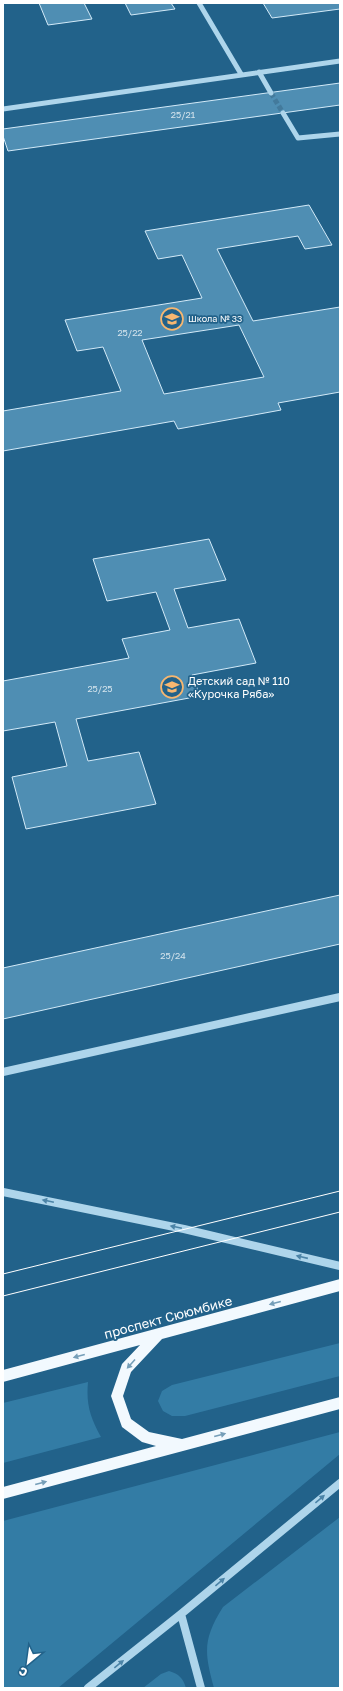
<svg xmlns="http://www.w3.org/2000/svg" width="343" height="1691" font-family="'Golos Text',sans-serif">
	<rect width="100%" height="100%" fill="#22628a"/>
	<path fill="#337ca5" d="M340,1343V1376L185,1416H172L163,1411L158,1401L162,1391L172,1385Z
		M88,1382C86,1404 90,1417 101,1437L3,1463V1403Z
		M340,1432V1454L58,1688H3V1521Z
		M340,1517V1688H214C204,1652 203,1639 223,1607Z
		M169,1671C179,1674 183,1678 186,1688H143L161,1674Z"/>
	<path fill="#4f8eb3" stroke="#d3eaf8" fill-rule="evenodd" d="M39,3H84L92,19L48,25Z
		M125,3H171L175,9L131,15Z
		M263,3H340V9L272,18Z
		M340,83V105L8,151L3,136V129Z
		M309,205L332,245L305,249L298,236L217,249L253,321L340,307V392L278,403L281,410L178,429L174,421L3,451V411L121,391L103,347L77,351L65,320L202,298L182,255L158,259L145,231ZM239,325L264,377L164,394L142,340Z
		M209,539L226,580L174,589L188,628L239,619L256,663L192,675L200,696L76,719L88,761L139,752L156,804L26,829L12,777L67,766L55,722L3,731V681L129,658L122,639L170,630L156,592L107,601L93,559Z
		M340,895V944L3,1019V968Z"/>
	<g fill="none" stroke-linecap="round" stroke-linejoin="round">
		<path stroke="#437a9c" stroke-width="5" stroke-dasharray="5 2.5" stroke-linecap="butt" d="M271,93L283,113"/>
		<path stroke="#aed5eb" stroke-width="5" d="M199,3L241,74
			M259,72L271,93
			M3,109L340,61
			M283,113L298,138L340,134"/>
		<path stroke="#aed5eb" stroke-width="8" d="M3,1072L340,997
			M3,1192L184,1229L340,1266
			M181,1614L201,1688
			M88,1688L181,1614L340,1483"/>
		<path fill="#f2f9fe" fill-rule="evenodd" d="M340,1279V1291L162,1339L131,1372L123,1396L131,1419L149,1432L182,1439L340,1397V1409L3,1499V1487L156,1446L142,1442L122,1427L111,1396L122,1364L140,1345L3,1382V1370Z"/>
		<path stroke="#fff" stroke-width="1" d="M3,1274L340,1191
			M3,1296L340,1212"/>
	</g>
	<defs><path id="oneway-solid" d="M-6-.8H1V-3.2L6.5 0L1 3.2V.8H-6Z"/></defs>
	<g fill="#4c84a7">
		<use href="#oneway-solid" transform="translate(48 1201) rotate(-168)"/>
		<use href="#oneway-solid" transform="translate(176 1227) rotate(-168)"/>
		<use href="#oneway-solid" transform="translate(302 1257) rotate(-167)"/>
		<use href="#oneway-solid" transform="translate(320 1499) rotate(-40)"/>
		<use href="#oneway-solid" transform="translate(220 1582) rotate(-40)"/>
		<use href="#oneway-solid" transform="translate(119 1664) rotate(-39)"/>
	</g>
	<g fill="#759eb8">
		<use href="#oneway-solid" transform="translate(275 1303) rotate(165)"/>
		<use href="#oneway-solid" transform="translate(79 1356) rotate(165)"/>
		<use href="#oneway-solid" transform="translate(131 1364) rotate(132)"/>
		<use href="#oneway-solid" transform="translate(220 1435) rotate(-15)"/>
		<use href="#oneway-solid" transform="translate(41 1483) rotate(-15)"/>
	</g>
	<defs>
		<g id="school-ring" transform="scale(1.15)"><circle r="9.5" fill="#22628a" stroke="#f7b770" stroke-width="1.5"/><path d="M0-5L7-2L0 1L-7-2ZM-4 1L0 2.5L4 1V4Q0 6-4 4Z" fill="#f7b770"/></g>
	</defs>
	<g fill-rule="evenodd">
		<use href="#school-ring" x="172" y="319"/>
		<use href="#school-ring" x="172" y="687"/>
	</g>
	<g text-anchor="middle" stroke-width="3.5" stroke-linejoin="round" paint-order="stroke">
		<g font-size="9" fill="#d3e3ec">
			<text x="183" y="118">25/21</text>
			<text x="130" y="336">25/22</text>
			<text x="100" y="692">25/25</text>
			<text x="173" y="959">25/24</text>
		</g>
		<g font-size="9" fill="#fff" stroke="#22628a" text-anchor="start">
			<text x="188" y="322">Школа № 33</text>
		</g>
		<g font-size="11" fill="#fff" stroke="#22628a" text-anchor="start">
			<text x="188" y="685">Детский сад № 110<tspan x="188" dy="13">«Курочка Ряба»</tspan></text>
		</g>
		<g font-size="13" fill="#fff" stroke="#22628a">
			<text transform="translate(168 1317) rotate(-15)" y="5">проспект Сююмбике</text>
		</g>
	</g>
	<rect width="343" height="1691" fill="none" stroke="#ffffff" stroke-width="8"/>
	<g transform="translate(28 1663) rotate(209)" stroke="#22628a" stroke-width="3" paint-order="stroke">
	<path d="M0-3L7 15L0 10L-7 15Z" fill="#ffffff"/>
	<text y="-6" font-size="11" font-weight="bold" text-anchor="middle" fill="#ffffff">С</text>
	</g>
</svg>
